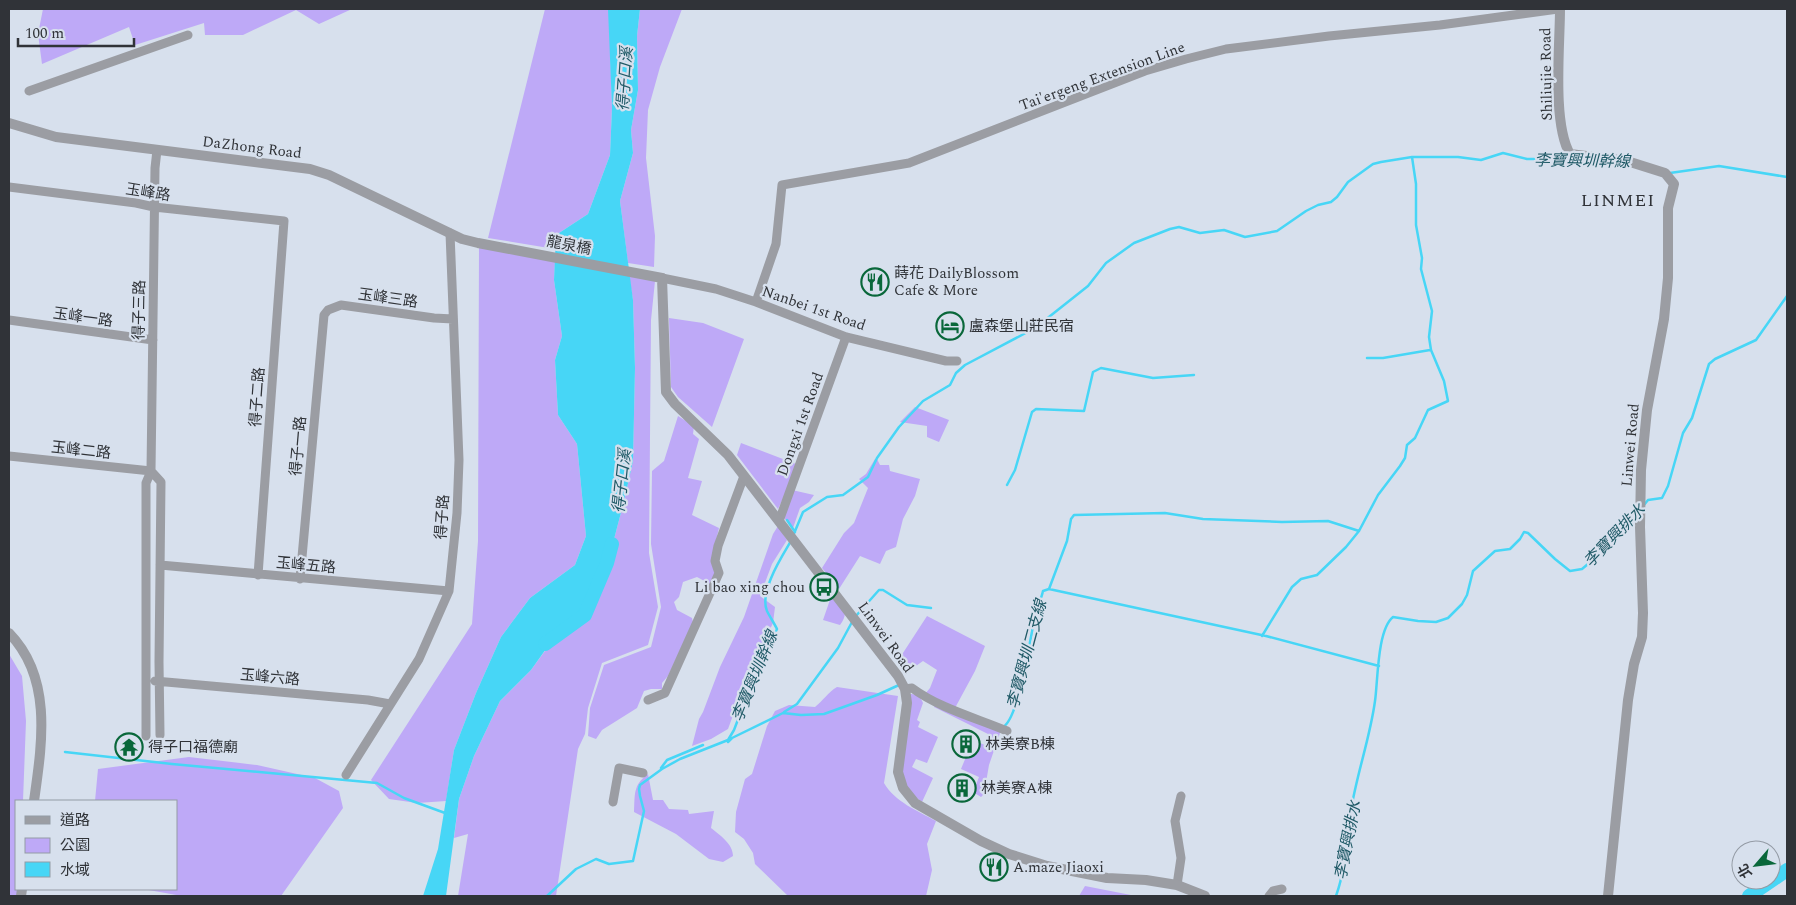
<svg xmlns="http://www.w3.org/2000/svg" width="1796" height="905" font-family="Spectral,'Noto Sans TC',serif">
	<rect width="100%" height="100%" fill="#d7e0ed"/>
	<path fill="#bea9f7" d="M43,9H352L319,24L296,10L243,35H205L204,23L135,45L129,27L42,64L38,34Z
		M545,9H609L612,108L610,155L588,214L556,235L555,249L488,238Z
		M640,9H682L660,67L648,110L646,158L655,236L654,267L628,263L620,201L633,153L631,130L638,90L637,36Z
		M479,246L555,262L554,280L562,336L555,360L558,415L577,444L586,536L575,565L530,598L501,637L476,693L454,750L446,801L417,803L389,799L371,780L472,624L478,541Z
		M629,276L655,281L651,320L649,553L658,607L648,645L602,663L588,708L585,734L578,749L556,896H458L468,834L454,838L459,799L474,756L500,701L531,670L607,566L624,501L633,461L635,368L633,300Z
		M669,318L703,323L744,339L712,427L678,397L671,387Z
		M915,407L949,420L939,442L927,437V426L900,422Z
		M678,416L694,426L693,434L699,439L688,478L702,481L692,515L719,528L713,553L716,573L710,584L697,577L683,582L679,597L674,602L677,610L692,618L693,622L668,676L662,683V689H651L644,691L637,708L602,730L596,739L588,736L590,708L604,665L651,647L661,607L651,544L652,471L664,461Z
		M741,443L796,464L788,488L778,509L737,455Z
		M875,459H877L880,465H889L890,471L920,479L915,496L903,519L896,547L886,551L880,564L860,556L839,589L822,568L844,533L854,523L868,488L859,479L866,474Z
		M792,490L814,495L809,502L800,508L793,528L782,516Z
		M778,526L787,540L772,564L760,596L775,607L773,623L746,680L728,729L711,739L692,746L699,719L703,712L720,667L744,617L773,534Z
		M832,594C841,607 851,610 840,625L823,620Z
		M927,616L985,646L975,671L955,708L925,694L930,688L937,670L923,661L913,668L901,656Z
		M9,654L22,676L26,721L23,801H16V889H21V896H9Z
		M837,687L898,696L884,783C895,802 918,811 936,821L927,844L932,870L926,896H788L755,864L753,853L744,839L735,832L736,812L745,779L752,774L767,726L775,711L789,705L815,707C823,701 828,692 837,687Z
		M909,694C917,694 920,696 923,703L917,720L920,722L918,727L938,737L927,763L916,759L912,767L933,778L922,802L914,796L905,786L900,772Z
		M935,704L1001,730L989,765L984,794L981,797L973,792L979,777L961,769L973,740L987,746L992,736L934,707Z
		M189,757L257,765L315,778L339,791L343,808L281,896H182L143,889H176V801H95L98,769Z
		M648,774L653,800H663L669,809L688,810L689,814L714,811L711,828C720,835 733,844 733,856L723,862L709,859L676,834L634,812C635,794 633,785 648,774Z
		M1085,886L1136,896H1079Z"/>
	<path fill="#47d6f6" d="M608,9H640L637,36L638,90L631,130L633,153L620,201L633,300L635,368L633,461L624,501L607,566L587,606L551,642L531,670L500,701L474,756L459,799L446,896H423L438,849L454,750L476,693L501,637L530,598L575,565L586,536L577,444L558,415L555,360L562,336L554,280L556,235L588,214L610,155L612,108Z"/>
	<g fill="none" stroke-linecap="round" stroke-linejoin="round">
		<path stroke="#47d6f6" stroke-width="2.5" d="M1670,173L1719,166L1787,177
			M1367,358H1383L1430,350
			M1007,485L1015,470L1032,412L1036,409L1084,411L1093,372L1101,368L1153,378L1194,375
			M1644,505L1648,500L1662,498L1668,486L1683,433L1692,418L1709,364L1715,359L1756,340L1787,296
			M787,520L795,532
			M793,536L803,512L827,497L843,495L868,477L877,458L899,427L923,401L950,385L956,373L965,365L1035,328L1088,286L1106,263L1134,243L1170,229L1179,227L1200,233L1224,230L1245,237L1277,231L1306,211L1318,205L1331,202L1337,197L1348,182L1373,164L1381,162L1412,157H1458L1481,160L1503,153L1527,159H1573
			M1049,589L1067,541L1071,519L1074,515L1165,513L1203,519L1282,522L1328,521L1359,531L1378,495L1400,466L1405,458L1407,445L1415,438L1428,410L1448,401L1444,381L1431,350L1429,337L1432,311L1421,269L1422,258L1416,225V184L1412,157
			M855,617L879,590H883L907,605L931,608
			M1262,636L1292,587L1301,579L1317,575L1346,547L1359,531
			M784,712L797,704L838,648L852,622
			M1003,727C1019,719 1030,637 1035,617C1037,608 1041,600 1043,591L1049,589L1266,636L1379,666
			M728,742L732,738L783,713L801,715L824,714L877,695L899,685
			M65,752L172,764L377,783L404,798L445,813
			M661,768L667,760L703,745
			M547,896L576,869L596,859L609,864L633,861L644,811L640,796L639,789L640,785L662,769L680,759L728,740L734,730L750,688L777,629C774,623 770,617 767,611C759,592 781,558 791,541
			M1336,896C1346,868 1347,839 1351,810C1357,773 1370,738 1375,701C1378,681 1377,630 1393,617L1418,621L1436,622L1448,618L1462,604L1467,595L1473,571L1495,551L1510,549L1520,539L1524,532L1528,533L1555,559L1570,571L1582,569L1588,564L1631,522L1637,514"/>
		<path stroke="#47d6f6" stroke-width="14" d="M545,644L585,615L607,563L612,544
			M1749,896L1787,870"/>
		<path stroke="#9b9da3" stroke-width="9" d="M29,91L188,35
			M9,187L136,203L154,207L284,221L258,575
			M662,278L716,289L756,302L846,337L946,361H957
			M756,302L776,244L782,185L909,163L1145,71L1186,59L1226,49L1329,36L1440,25L1558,9
			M9,320L153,340
			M9,456L151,471
			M151,471L161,482L159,662L160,735
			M779,521L846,337
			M160,565L449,591
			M300,579L324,315L328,310L341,305L434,318L453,319
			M155,681L368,700L390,704
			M905,689L912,688C939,708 976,718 1007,731
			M648,700L665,693L719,573L715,561L718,546L744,476
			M146,736V483L151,471L155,168L157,150
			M346,775L419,659L449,591L457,513L459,460L450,233
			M613,802L619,768L643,773
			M1177,885L1181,858L1175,821L1181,796
			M1269,896L1273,891L1282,889"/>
		<path stroke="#9b9da3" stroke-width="10" d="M1560,9C1560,46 1552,123 1570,154L1627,161L1665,173L1674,184L1668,208V278L1664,319L1647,410L1641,470L1640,527L1643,613L1642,637L1634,664L1628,700L1608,896
			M9,123L56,137L310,169L329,175L462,239L478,243L662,278L666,392L675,404L728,455L898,676L905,689L907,703L898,772L903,788L915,803L981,841L1009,854L1047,866L1107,878L1146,880L1177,885L1205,896
			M9,633C53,678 42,744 34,801
			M21,896L22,889"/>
	</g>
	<defs>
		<g id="restaurant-ring" transform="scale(1.4375)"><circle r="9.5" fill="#d7e0ed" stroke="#09673a" stroke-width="1.5"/><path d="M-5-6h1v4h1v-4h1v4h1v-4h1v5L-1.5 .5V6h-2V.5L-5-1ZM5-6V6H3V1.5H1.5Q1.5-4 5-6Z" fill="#09673a"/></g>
		<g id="hotel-ring" transform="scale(1.4375)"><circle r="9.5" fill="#d7e0ed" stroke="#09673a" stroke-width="1.5"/><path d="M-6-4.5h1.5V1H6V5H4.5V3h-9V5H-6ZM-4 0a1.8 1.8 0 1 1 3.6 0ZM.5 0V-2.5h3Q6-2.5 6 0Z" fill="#09673a"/></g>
		<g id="bus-ring" transform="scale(1.4375)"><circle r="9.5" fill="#d7e0ed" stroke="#09673a" stroke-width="1.5"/><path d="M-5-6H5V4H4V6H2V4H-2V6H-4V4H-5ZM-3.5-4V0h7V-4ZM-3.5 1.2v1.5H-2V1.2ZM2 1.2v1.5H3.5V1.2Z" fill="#09673a"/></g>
		<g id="building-ring" transform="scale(1.4375)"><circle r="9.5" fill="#d7e0ed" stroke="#09673a" stroke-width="1.5"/><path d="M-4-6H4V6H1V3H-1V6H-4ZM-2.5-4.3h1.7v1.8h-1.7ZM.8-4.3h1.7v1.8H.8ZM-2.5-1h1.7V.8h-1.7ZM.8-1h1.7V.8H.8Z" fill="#09673a"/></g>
		<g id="temple-ring" transform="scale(1.4375)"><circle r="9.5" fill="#d7e0ed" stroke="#09673a" stroke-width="1.5"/><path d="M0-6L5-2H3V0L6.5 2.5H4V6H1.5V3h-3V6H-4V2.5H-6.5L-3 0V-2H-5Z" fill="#09673a"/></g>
	</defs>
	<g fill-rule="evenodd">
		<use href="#restaurant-ring" x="875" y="282"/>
		<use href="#hotel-ring" x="950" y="326"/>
		<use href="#bus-ring" x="824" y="587"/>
		<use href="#building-ring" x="966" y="744"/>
		<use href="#temple-ring" x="129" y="747"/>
		<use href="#building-ring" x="962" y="788"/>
		<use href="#restaurant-ring" x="994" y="867"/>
	</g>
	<g text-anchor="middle" stroke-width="4.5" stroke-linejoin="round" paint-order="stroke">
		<g font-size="15" fill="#303338" stroke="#d7e0ed">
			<text transform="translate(1546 74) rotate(-91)" y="5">Shiliujie Road</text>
			<text transform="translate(1102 76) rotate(-20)" y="5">Tai'ergeng Extension Line</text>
			<text transform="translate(252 147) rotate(7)" y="5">DaZhong Road</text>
			<text transform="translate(148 192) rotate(9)" y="5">玉峰路</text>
			<text transform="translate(569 245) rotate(11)" y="5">龍泉橋</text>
			<text transform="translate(388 298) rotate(8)" y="5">玉峰三路</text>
			<text transform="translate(814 308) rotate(19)" y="5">Nanbei 1st Road</text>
			<text transform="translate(139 310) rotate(-89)" y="5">得子三路</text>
			<text transform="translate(83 317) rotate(8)" y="5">玉峰一路</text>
			<text transform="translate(257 397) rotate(-86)" y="5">得子二路</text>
			<text transform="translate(800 424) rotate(-70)" y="5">Dongxi 1st Road</text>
			<text transform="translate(1630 445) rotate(-85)" y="5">Linwei Road</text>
			<text transform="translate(298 446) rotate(-85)" y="5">得子一路</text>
			<text transform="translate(81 450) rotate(6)" y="5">玉峰二路</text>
			<text transform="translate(442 517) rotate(-86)" y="5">得子路</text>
			<text transform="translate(306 565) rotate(5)" y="5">玉峰五路</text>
			<text transform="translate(886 637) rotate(54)" y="5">Linwei Road</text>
			<text transform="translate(270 677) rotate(5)" y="5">玉峰六路</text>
		</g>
		<g font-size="15" fill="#303338" stroke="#d7e0ed" text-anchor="start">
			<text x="894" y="278">蒔花 DailyBlossom<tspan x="894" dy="17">Cafe &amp; More</tspan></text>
			<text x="969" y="331">盧森堡山莊民宿</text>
			<text x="805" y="592" text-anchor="end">Li bao xing chou</text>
			<text x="985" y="749">林美寮B棟</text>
			<text x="148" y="752">得子口福德廟</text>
			<text x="981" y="793">林美寮A棟</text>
			<text x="1013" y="872">A.maze Jiaoxi</text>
		</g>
		<g font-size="16" font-style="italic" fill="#1f5966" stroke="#d7e0ed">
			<text transform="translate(624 79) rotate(-86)" y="6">得子口溪</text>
			<text transform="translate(1582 160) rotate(1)" y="6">李寶興圳幹線</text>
			<text transform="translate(621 481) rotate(-84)" y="6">得子口溪</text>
			<text transform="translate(1614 535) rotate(-46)" y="6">李寶興排水</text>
			<text transform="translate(1026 654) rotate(-75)" y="6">李寶興圳二支線</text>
			<text transform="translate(754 676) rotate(-68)" y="6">李寶興圳幹線</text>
			<text transform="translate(1347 840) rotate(-79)" y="6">李寶興排水</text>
		</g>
		<g font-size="18" letter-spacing="1" fill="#303338" stroke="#d7e0ed">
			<text x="1618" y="206">LINMEI</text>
		</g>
	</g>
	<rect width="1796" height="905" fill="none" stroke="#303338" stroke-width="20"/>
	<rect x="15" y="800" width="162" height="90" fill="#d7e0ed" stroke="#949ba5"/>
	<rect x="25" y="816" width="25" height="8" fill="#9b9da3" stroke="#949ba5"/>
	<text x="60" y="825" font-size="15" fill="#303338">道路</text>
	<rect x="25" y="838" width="25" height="15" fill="#bea9f7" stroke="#949ba5"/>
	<text x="60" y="850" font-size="15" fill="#303338">公園</text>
	<rect x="25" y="862" width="25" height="15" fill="#47d6f6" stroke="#949ba5"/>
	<text x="60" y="875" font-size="15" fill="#303338">水域</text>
	<g transform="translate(1756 865) rotate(242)"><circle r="24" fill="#d7e0ed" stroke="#949ba5"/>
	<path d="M0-4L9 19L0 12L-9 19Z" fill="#09673a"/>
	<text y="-8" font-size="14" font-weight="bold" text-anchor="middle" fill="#303338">北</text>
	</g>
	<path d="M18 38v8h116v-8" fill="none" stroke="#303338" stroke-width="2.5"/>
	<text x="25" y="38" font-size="15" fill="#303338" stroke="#d7e0ed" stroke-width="4" paint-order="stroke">100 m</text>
</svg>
